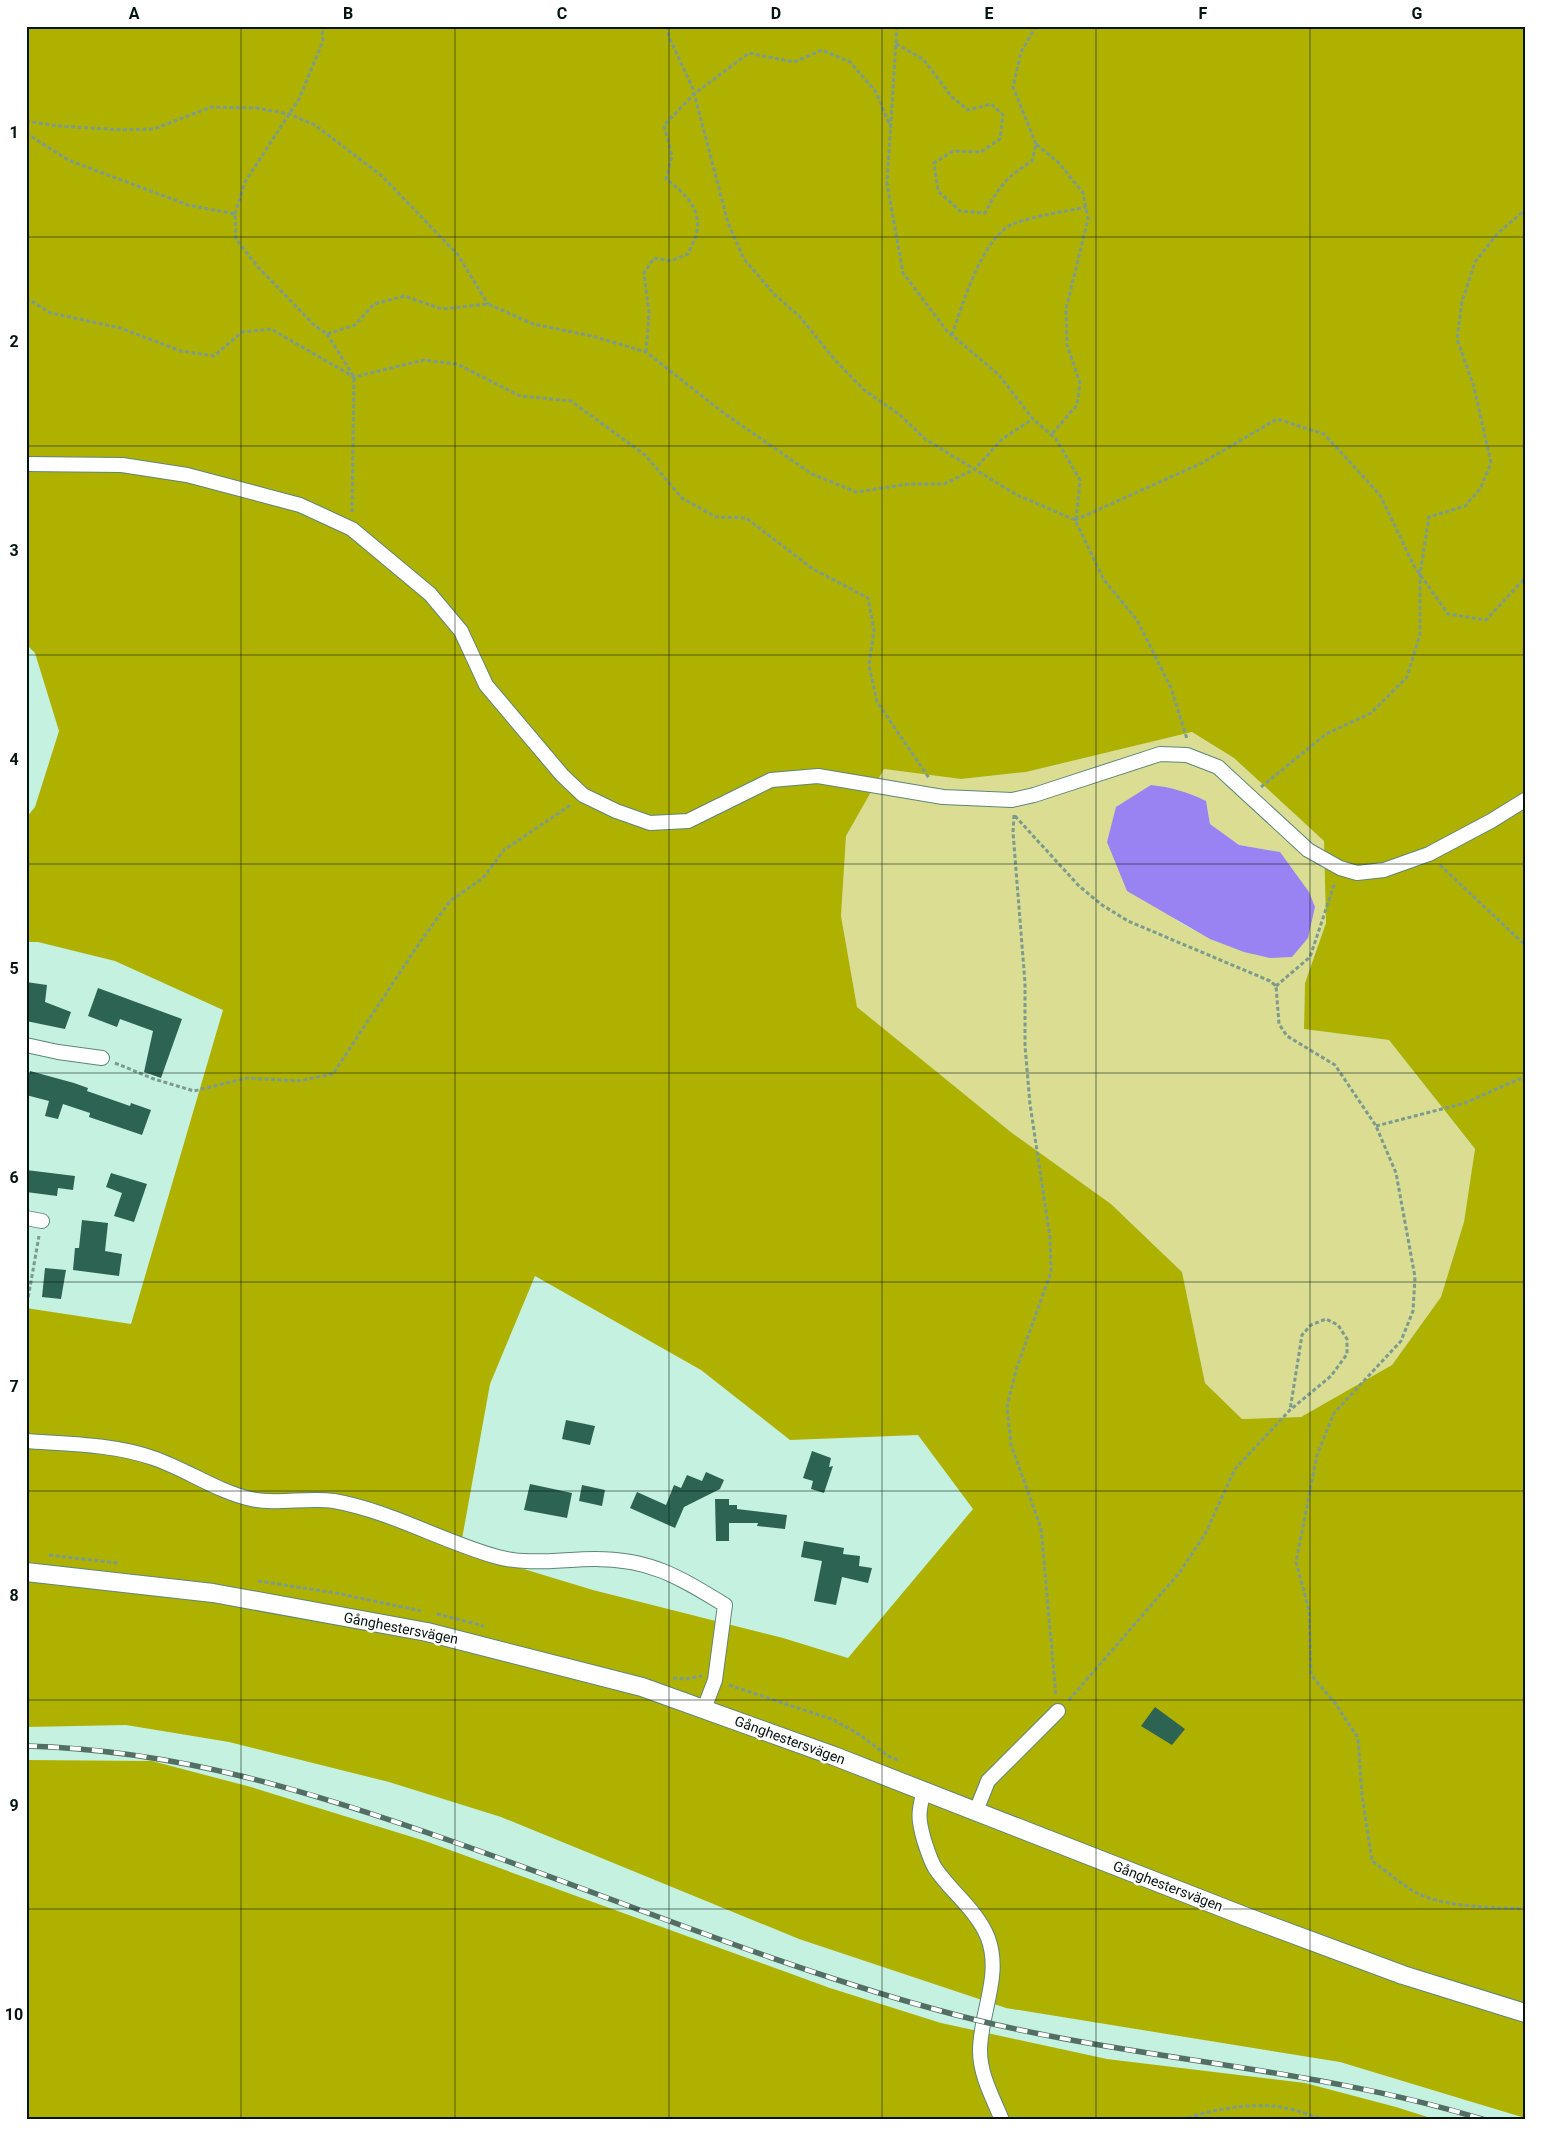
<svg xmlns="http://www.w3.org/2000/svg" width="1551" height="2146" font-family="Roboto,sans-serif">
	<rect width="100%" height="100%" fill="#c5f1e0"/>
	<path fill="#dadd92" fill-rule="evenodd" d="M1192,732L1234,758L1324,841L1326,923L1305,983L1304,1029L1389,1040L1475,1150L1464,1222L1441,1297L1392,1365L1301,1417L1242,1419L1205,1383L1182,1272L1111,1204L1012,1133L857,1007L841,916L846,836L884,769L961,779L1026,772ZM1206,801L1210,824L1239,845L1280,852L1270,958C1236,950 1207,938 1177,921Z"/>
	<path fill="#afb100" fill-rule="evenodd" d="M26,26H1525V2118L1340,2062L1006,2008L799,1939L501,1817L389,1782L229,1742L126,1725L26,1727V1308L131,1324L223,1010L115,961L38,942H26V818L35,807L59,731L35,653L26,644ZM1192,732L1234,758L1324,841L1326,923L1305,983L1304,1029L1389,1040L1475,1149L1464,1222L1441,1297L1392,1365L1301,1417L1242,1419L1205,1383L1182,1272L1111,1204L1012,1133L857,1007L841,916L846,836L884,769L961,779L1026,772ZM535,1276L701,1370L790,1440L918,1435L973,1509L848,1658L783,1638L593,1590L464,1551L462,1539L490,1384Z
		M26,1760L152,1761L251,1787L425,1841L830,1988L941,2023L1107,2059L1305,2083L1396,2107L1437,2120H26Z"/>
	<path fill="#9983f3" d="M1151,785C1170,787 1188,792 1206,801L1210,824L1239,845L1280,852L1309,892L1315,907L1308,938L1292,957L1270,958L1244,952L1210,939L1127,891L1107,842L1116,807Z"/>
	<path fill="#2d6352" d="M26,982L47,985L45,1002L71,1012L65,1029L26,1021Z
		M98,988L182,1019L161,1078L144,1072L153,1031L120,1019L117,1027L88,1016Z
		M30,1071L74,1083L88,1088L87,1091L130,1106L131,1103L151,1110L142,1135L89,1117L90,1113L63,1104L58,1119L45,1116L49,1101L26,1095V1084Z
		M26,1170L75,1176L73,1190L58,1188L57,1196L26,1192Z
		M111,1173L147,1184L134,1222L114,1216L122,1193L106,1187Z
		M82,1220L108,1223L105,1251L122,1254L119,1276L73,1270L75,1248H79Z
		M45,1268L66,1270L61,1299L42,1297Z
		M566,1420L595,1426L590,1445L562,1439Z
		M812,1451L831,1458L829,1467L833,1466L824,1493L811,1489L813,1481L803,1478Z
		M706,1472L724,1480L720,1489L684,1507L675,1528L630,1508L637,1492L666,1505L674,1485L681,1488L687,1475L702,1481Z
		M530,1484L572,1493L567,1518L524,1510Z
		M582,1485L605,1490L602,1506L579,1501Z
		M715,1499H729V1505H737V1509L787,1515L785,1529L757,1526L758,1523H729V1541H716Z
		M804,1541L844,1548L843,1554L860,1556L859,1566L872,1568L868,1583L842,1577L836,1605L814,1601L822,1561L801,1557Z
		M1155,1707L1185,1729L1172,1745L1141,1726Z"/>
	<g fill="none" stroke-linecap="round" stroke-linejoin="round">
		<g stroke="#5e8678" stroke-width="16">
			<path id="minor" d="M26,464L122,465L187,475L300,505L352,529L430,594L461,631L486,685L562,775L583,795L616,811L650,823L688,821L771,780L818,776L943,797L1012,800L1034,795L1160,754L1187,755L1218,767L1308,850L1340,868L1357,873L1384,870L1429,854L1491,821L1525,800
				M26,1045L58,1052L102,1058
				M26,1218L42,1221
				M26,1441C68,1444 113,1444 153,1458C186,1469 216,1491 251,1499C275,1505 308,1497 334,1501C390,1511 439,1540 494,1556C527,1566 562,1559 595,1559C651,1559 679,1577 725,1605L715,1680L704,1709
				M924,1791C918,1812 918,1819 924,1840C927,1849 930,1860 935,1868C951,1892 977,1910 988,1938C1002,1976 980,2013 980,2051C980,2075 993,2098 1002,2120
				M976,1811L988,1781L1058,1711"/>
		</g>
		<g stroke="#5e8678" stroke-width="20">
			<path id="tertiary" d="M26,1572L213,1593L427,1632L642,1687L834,1756L1244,1916L1403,1975L1525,2013"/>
		</g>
		<path stroke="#7a9b8e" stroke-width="3" stroke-dasharray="4 2.5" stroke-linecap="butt" d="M667,26L669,37L693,89L728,223L744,259L774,294L800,317L835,360L864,390L900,415L925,439L1017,495L1075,520L1104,580L1137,620L1171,688L1187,739
			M897,26L887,183L903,273L947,331L998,374L1033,419L1056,439L1080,480L1076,520
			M896,44L923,59L952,97L968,110L991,104L1003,115L1000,139L981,152L953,151L934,163L938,191L960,211L985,213C999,186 1007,177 1032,161L1036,144L1059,163L1083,193L1088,219L1066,309L1067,345L1080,383L1077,405L1051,435
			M26,121L58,126L123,130L154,129L211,107L256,108L289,114L315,125L382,176L458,255L488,304
			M26,133L68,160L188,205L235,214L236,239L258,267L315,326L327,334L355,325L374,304L404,296L442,309L488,304L533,324L592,336L646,352L725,414L812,474L856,492L909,484H944L975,469L1002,439L1033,419
			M1036,144L1013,87L1021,52L1036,26
			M235,214L245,182L299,99L323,41L322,26
			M26,298L51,313L120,328L181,351L214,356L242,332L271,329L354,377L424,360L457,364L520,396L571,401L645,455L682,498L716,517L746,518L813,569L868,598L874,630L869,665L877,702L929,778
			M327,334L354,377L352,512
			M952,335C963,303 979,248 1007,227C1020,218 1069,211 1086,207
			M646,352L649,313L644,273L654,258L671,261L688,254C691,247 696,239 697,231C701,207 683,192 666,179L672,156L664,125L694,94L749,53L794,62L822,50L850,62L876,92L891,128
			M1075,520L1202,463L1277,419L1324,434L1380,495L1414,566L1448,614L1486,620L1525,578
			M1261,787L1326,734L1371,713L1407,677L1420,634V574L1429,517L1465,506L1480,489L1491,463L1474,387L1457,339L1462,302L1475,262L1498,233L1525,210
			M1014,815L1013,832L1025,983V1046L1030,1104L1050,1238L1051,1272L1016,1370L1007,1407L1011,1445L1041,1528L1056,1696
			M1015,816L1079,886L1102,905L1128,921L1270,981L1276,986L1279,1024L1287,1036L1335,1065L1376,1126L1396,1173L1415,1277L1413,1311L1401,1341L1334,1413L1317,1455L1296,1562L1309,1610L1311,1675L1335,1703L1358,1738L1362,1795L1372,1861C1386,1871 1399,1882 1413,1891C1443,1908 1491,1907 1525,1909
			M1440,865L1525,945
			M1276,986L1310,957L1335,882
			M115,1063L154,1079L194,1091L247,1078L298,1081L333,1074L418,945L450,901L483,878L504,850L572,804
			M1376,1126L1465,1103L1519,1079H1525
			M26,1310L39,1236
			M49,1555L118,1563
			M258,1581L336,1593L421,1611
			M437,1614L484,1626
			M673,1678L686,1679L702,1676
			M729,1685L834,1720L860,1735L888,1756L900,1761
			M1069,1700L1180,1572L1205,1534L1235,1469L1290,1410L1331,1376L1347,1354V1339L1338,1325L1326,1319L1311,1325L1302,1335L1290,1410
			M1182,2120C1209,2110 1243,2104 1271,2106C1289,2107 1308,2114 1325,2120"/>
		<use href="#minor" stroke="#fff" stroke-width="14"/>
		<use href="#tertiary" stroke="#fff" stroke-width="18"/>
		<g stroke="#536e64" stroke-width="5.5">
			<path id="rail" d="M26,1746C179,1750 312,1792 454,1842C614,1898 771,1964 934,2009C1115,2060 1305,2064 1485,2120"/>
		</g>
		<use href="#rail" stroke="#fff" stroke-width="4" stroke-dasharray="11" stroke-linecap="butt"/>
	</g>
	<path fill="none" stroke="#05140f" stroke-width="1" stroke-opacity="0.55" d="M241,26V2120M455,26V2120M669,26V2120M882,26V2120M1096,26V2120M1310,26V2120M26,237H1525M26,446H1525M26,655H1525M26,864H1525M26,1073H1525M26,1282H1525M26,1491H1525M26,1700H1525M26,1909H1525"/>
	<g text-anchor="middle" stroke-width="5" stroke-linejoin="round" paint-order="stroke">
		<g font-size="14" fill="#05140f" stroke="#fff">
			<text transform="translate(401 1628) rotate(11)" y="5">Gånghestersvägen</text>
			<text transform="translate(790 1740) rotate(20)" y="5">Gånghestersvägen</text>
			<text transform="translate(1168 1886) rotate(21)" y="5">Gånghestersvägen</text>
		</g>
	</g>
	<rect width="1551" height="2146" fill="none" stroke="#ffffff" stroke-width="55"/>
	<rect x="28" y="28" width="1496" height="2090" fill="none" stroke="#05140f" stroke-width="2"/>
	<g font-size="16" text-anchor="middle" font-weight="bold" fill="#05140f">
		<text x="134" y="19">A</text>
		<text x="348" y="19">B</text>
		<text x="562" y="19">C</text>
		<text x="776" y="19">D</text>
		<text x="989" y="19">E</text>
		<text x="1203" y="19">F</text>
		<text x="1417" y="19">G</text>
		<text x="14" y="138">1</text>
		<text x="14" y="347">2</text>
		<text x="14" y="556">3</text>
		<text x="14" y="765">4</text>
		<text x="14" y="974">5</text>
		<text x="14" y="1183">6</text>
		<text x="14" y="1392">7</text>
		<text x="14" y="1601">8</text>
		<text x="14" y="1811">9</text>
		<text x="14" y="2020">10</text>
	</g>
</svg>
